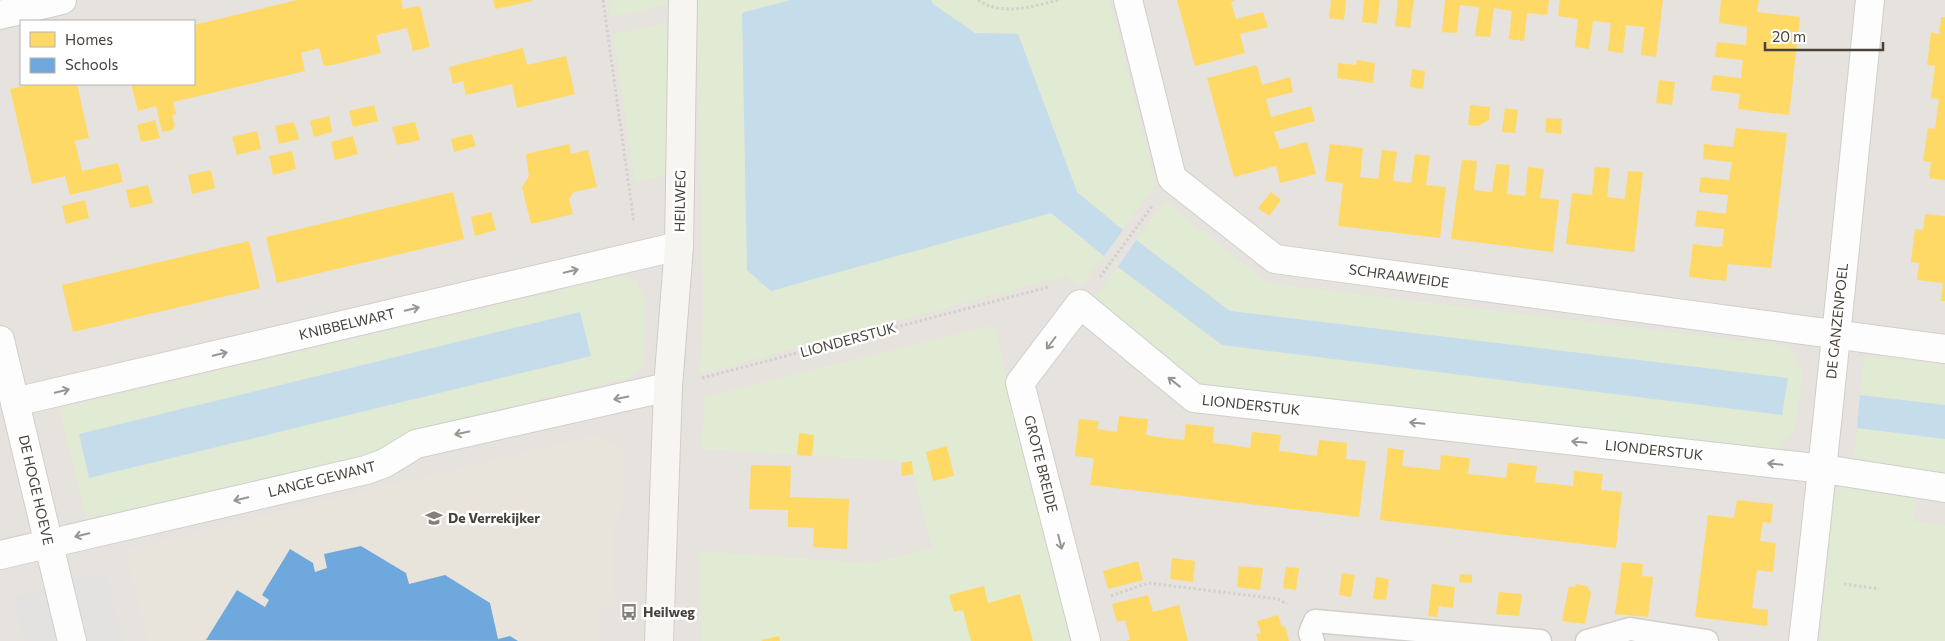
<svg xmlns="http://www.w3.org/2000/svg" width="1945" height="641" font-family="Commissioner,sans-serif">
	<rect width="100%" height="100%" fill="#f3f1ef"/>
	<path fill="#e6e2dd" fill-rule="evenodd" d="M0,0H1945V641H0ZM21,21H194V84H21Z"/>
	<path fill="#e8e4db" d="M595,435L626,452L625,498L611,539L615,607H600L601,641H147L125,549Z"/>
	<path fill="#e1ead2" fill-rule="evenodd" d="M608,0H667L668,4L611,17Z
		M697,0H790L742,14L770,291L1051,213L1104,256L1081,286L1065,276L696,375L702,360L703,298Z
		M931,0H1110L1156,183L1123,230L1077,192L1018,34L975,33L933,4Z
		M673,21L674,174L635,182L613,34Z
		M1165,201L1268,283L1788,346L1803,370L1795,429L1776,453L1202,384L1093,298L1118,267L1222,345L1782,415L1788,379L1230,311L1136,240Z
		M620,276L636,280L645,301L644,365L630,378L432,425L371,454L86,519L59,408ZM580,313L591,356L89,478Z
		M994,325L1070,641H701L699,551L871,563L932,547L910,462L701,449L705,397Z
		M1864,355L1945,365V405L1860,395Z
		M1857,428L1945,439V473L1853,462Z
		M1851,483L1917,493L1914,521L1945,525V641H1820L1834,499L1840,486Z"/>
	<path fill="#e4e2e0" d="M106,573L123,641H24L13,597Z"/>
	<path fill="#c5ddeb" d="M790,0H931L933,4L975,33L1018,34L1077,192L1123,230L1104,256L1051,213L771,291L747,270L742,13Z
		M1136,240L1230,311L1788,378L1782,415L1222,345L1118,267Z
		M580,312L591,356L89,478L79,434Z
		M1860,395L1945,405V439L1857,428Z"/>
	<path fill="#ffd966" d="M297,0H401L403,9L420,6L430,47L413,51L407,28L376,35L381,53L337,64L324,66L319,48L301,53L305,71L173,102L176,114L172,115L175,126L172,130L162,132L156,106L138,111L131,84H194V25Z
		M493,0H532V1L495,9Z
		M1177,0H1236L1231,2L1236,19L1263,12L1268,27L1240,34L1245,53L1195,66Z
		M1331,0H1346L1344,20L1329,18Z
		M1364,0H1380L1377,24L1362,22Z
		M1398,0H1414L1410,28L1395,26Z
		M1445,0H1549L1547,15L1527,13L1524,41L1509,39L1512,11L1494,8L1490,37L1475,36L1479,7L1460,5L1457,33L1442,32Z
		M1560,0H1663L1656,57L1641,55L1644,27L1626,25L1623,53L1608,51L1611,23L1595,21H1593L1589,49L1575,47L1578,19L1558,16Z
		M1721,0H1759L1757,12L1800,17L1789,115L1738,109L1740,94L1711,90L1713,75L1741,78L1743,60L1715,57L1717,42L1746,45L1747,27L1719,23Z
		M1941,17H1945V180L1929,178L1931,162L1923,161L1928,128L1935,129L1939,99L1931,98L1935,66L1927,65L1931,32L1939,34Z
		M523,48L527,65L566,56L575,94L517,108L512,84L466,95L463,81L453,84L449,67Z
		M1357,60L1375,63L1373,83L1337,78L1338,63L1356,65Z
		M1257,65L1262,85L1290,77L1293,92L1266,99L1271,117L1311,106L1315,121L1274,132L1280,149L1307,142L1316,174L1280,183L1276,166L1234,177L1207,78Z
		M1412,69L1425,71L1423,89L1410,87Z
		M1659,80L1675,82L1672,105L1656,103Z
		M31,84H77L89,138L75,141L82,171L118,163L123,182L70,195L65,176L32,184L10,89Z
		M374,105L378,121L353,127L349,111Z
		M1470,105L1490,107L1489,120L1478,126L1468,125Z
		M1505,108L1518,110L1515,133L1502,132Z
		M329,116L332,132L314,137L310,121Z
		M1546,118L1562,119L1561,134L1545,132Z
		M155,120L160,138L141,142L137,125Z
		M294,122L299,139L279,144L275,126Z
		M415,122L420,140L397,145L392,127Z
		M1736,128L1787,133L1771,268L1728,264L1726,281L1689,277L1693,244L1722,247L1724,229L1695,226L1697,210L1726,214L1728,195L1699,192L1701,177L1729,180L1732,162L1703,159L1704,144L1733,147Z
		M257,131L261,149L237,155L232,137Z
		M472,134L476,146L454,152L451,139Z
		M353,136L358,154L335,160L331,142Z
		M569,144L571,154L588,150L597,187L574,192L569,199L573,214L531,224L522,187L529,176L526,154Z
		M1330,144L1363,148L1360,177L1378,179L1382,150L1397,152L1393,181H1395L1411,183L1415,154L1430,156L1426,185L1446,187L1440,238L1338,226L1343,183L1325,181Z
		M292,151L296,169L273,175L269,156Z
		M1462,160L1477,161L1474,190L1492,192L1496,164L1510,165L1507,194L1525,196L1528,167L1544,169L1540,198L1559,200L1553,252L1451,239Z
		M1595,167L1610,168L1607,197L1625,199L1628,171L1643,172L1634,252L1566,244L1572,193L1592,195Z
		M211,170L215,188L192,194L188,175Z
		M148,185L153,203L130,208L126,190Z
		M453,192L464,239L277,283L266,237Z
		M1271,192L1281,200L1269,216L1258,208Z
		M85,200L89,218L66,224L62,206Z
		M491,212L496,230L475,236L471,217Z
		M1925,214L1945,216V301H1941L1943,283L1917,280L1919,263L1911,262L1915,229L1923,230Z
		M249,241L260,288L73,332L62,285Z
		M1119,416L1148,419L1146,435L1165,438L1184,440L1186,424L1214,427L1213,443L1231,445L1250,448L1252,432L1281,435L1279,451L1317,456L1319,440L1347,443L1346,459L1366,461L1359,517L1090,485L1094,458L1075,456L1079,419L1099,421L1097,429L1117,432Z
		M799,433L814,435L812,456L797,455Z
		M947,446L954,476L933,481L926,452Z
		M1388,448L1404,450L1402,466L1440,470L1441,455L1470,458L1468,474L1506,478L1508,463L1537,466L1535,482L1573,486L1574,471L1603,474L1601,490L1622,492L1616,548L1380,520Z
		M912,461L913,474L902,476L901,463Z
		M751,465L791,466L790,497L849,499L847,549L813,547L814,528L788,527V510L749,509Z
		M1737,500L1773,504L1771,523L1763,522L1760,541L1776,543L1773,572L1757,570L1752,608L1768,610L1767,626L1695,617L1708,515L1734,518Z
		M1172,558L1195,561L1193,582L1170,579Z
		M1138,561L1143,580L1108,589L1103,571Z
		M1622,562L1643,564L1642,576L1653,577L1648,617L1615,614Z
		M1239,566L1263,568L1260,590L1237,587Z
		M1286,567L1299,568L1296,590L1283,588Z
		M1342,573L1355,575L1351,597L1339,595Z
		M1460,574L1472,575V583L1459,582Z
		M1376,577L1389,579L1386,600L1373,599Z
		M1432,584L1455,587L1453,608L1439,606L1437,617L1428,616Z
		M1576,584L1587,586L1591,593L1585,624L1562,621L1569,586L1575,587Z
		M984,586L988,603L1020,594L1033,641H971L963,610L954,612L949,595Z
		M1499,592L1522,594L1519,616L1496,614Z
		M1148,595L1153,612L1179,605L1188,641H1126L1130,639L1125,620L1117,622L1112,604Z
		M1278,615L1282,627L1285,626L1289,641H1258L1256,634L1261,633L1257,621Z
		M779,636L780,641H762V640Z"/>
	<path fill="#6fa8dc" d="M361,546L406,573L409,584L445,575L490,603L498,639L510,636L518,641L206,640L237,590L265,607L269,600L262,595L290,549L313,563L315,572L327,568L324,554Z"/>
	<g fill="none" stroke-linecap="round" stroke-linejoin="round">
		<g stroke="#d1cfcc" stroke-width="25">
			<path id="lane" d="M1313,641L1310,633L1315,621L1540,641
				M1587,641L1630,629L1707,641"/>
		</g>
		<g stroke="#d1cfcc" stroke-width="30">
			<path id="street" d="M1128,0L1172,178L1275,259L1945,349
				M0,15L62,0
				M0,340L72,641
				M15,402L679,246
				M0,555L366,470L385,463L416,444L668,387
				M1086,641L1020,383L1080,304L1194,398L1824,469L1945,488
				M1803,641C1828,428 1848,214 1870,0"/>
		</g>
		<g stroke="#d1cdc6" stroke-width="30">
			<path id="secondary" d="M659,641L668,387L679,246L683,0"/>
		</g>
		<path stroke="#d2d1cd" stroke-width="3" stroke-dasharray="2.5 2.5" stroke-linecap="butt" d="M603,0L634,223
			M978,0C1003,17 1033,6 1059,0
			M1100,277L1153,205
			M702,378L1049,287
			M1844,584L1879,589
			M1111,596L1148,583L1278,599L1287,604"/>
		<use href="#lane" stroke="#fdfdfd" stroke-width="22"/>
		<use href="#street" stroke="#fdfdfd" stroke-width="28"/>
		<use href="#secondary" stroke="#f7f5f2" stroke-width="28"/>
	</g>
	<defs><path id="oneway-shaft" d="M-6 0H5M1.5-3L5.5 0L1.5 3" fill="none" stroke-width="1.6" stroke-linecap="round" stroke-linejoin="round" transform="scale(1.25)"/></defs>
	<g stroke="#999692">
		<use href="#oneway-shaft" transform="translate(571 271) rotate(-13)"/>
		<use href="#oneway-shaft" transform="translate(412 309) rotate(-13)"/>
		<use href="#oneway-shaft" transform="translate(1051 343) rotate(127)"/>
		<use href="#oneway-shaft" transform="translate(220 354) rotate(-13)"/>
		<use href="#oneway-shaft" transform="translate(1174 382) rotate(-142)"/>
		<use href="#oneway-shaft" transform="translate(62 391) rotate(-13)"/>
		<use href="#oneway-shaft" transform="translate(621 398) rotate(168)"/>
		<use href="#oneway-shaft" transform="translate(1417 423) rotate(-174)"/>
		<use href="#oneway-shaft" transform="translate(462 433) rotate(168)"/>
		<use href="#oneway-shaft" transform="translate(1579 442) rotate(-174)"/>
		<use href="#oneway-shaft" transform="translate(1775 464) rotate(-174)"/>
		<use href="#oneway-shaft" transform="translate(241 499) rotate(167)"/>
		<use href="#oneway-shaft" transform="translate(82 535) rotate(167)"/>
		<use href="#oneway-shaft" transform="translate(1060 542) rotate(76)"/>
	</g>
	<defs>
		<g id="school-bare" transform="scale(1.35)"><path d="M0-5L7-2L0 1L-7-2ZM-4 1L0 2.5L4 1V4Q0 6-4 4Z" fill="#847f7a" stroke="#fff" stroke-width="2.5" paint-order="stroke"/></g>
		<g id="bus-bare" transform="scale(1.35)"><path d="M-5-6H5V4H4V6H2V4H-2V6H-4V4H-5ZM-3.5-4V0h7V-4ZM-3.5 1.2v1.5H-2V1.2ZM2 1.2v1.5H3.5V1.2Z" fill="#847f7a" stroke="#fff" stroke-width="2.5" paint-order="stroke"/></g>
	</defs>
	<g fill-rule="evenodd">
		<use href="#school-bare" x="434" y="518"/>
		<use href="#bus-bare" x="629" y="612"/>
	</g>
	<g text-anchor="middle" stroke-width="5" stroke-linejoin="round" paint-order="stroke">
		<g font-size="14" fill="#48423b" stroke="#fff">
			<text transform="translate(680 201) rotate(-89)" y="5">HEILWEG</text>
			<text transform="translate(1399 276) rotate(8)" y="5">SCHRAAWEIDE</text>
			<text transform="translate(1837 321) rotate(-84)" y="5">DE GANZENPOEL</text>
			<text transform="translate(347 324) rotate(-13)" y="5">KNIBBELWART</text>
			<text transform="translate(848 340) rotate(-15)" y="5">LIONDERSTUK</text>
			<text transform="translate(1251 405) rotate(6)" y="5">LIONDERSTUK</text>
			<text transform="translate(1654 450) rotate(6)" y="5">LIONDERSTUK</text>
			<text transform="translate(1041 464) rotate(76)" y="5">GROTE BREIDE</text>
			<text transform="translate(322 479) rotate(-14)" y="5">LANGE GEWANT</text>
			<text transform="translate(36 490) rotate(77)" y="5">DE HOGE HOEVE</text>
		</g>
		<g font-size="14" font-weight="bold" fill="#48423b" stroke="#fff" text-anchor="start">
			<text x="448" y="523">De Verrekijker</text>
			<text x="643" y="617">Heilweg</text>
		</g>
	</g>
	<rect x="20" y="20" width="175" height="65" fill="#ffffff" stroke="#b6b3b1"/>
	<rect x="30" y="32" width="25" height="15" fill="#ffd966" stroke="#b6b3b1"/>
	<text x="65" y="45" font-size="15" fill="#48423b">Homes</text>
	<rect x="30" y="58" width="25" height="15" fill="#6fa8dc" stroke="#b6b3b1"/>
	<text x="65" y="70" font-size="15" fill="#48423b">Schools</text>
	<path d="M1765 42v8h118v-8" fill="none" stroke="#48423b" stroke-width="2.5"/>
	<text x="1772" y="42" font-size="15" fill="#48423b" stroke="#ffffff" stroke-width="4" paint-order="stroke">20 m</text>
</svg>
